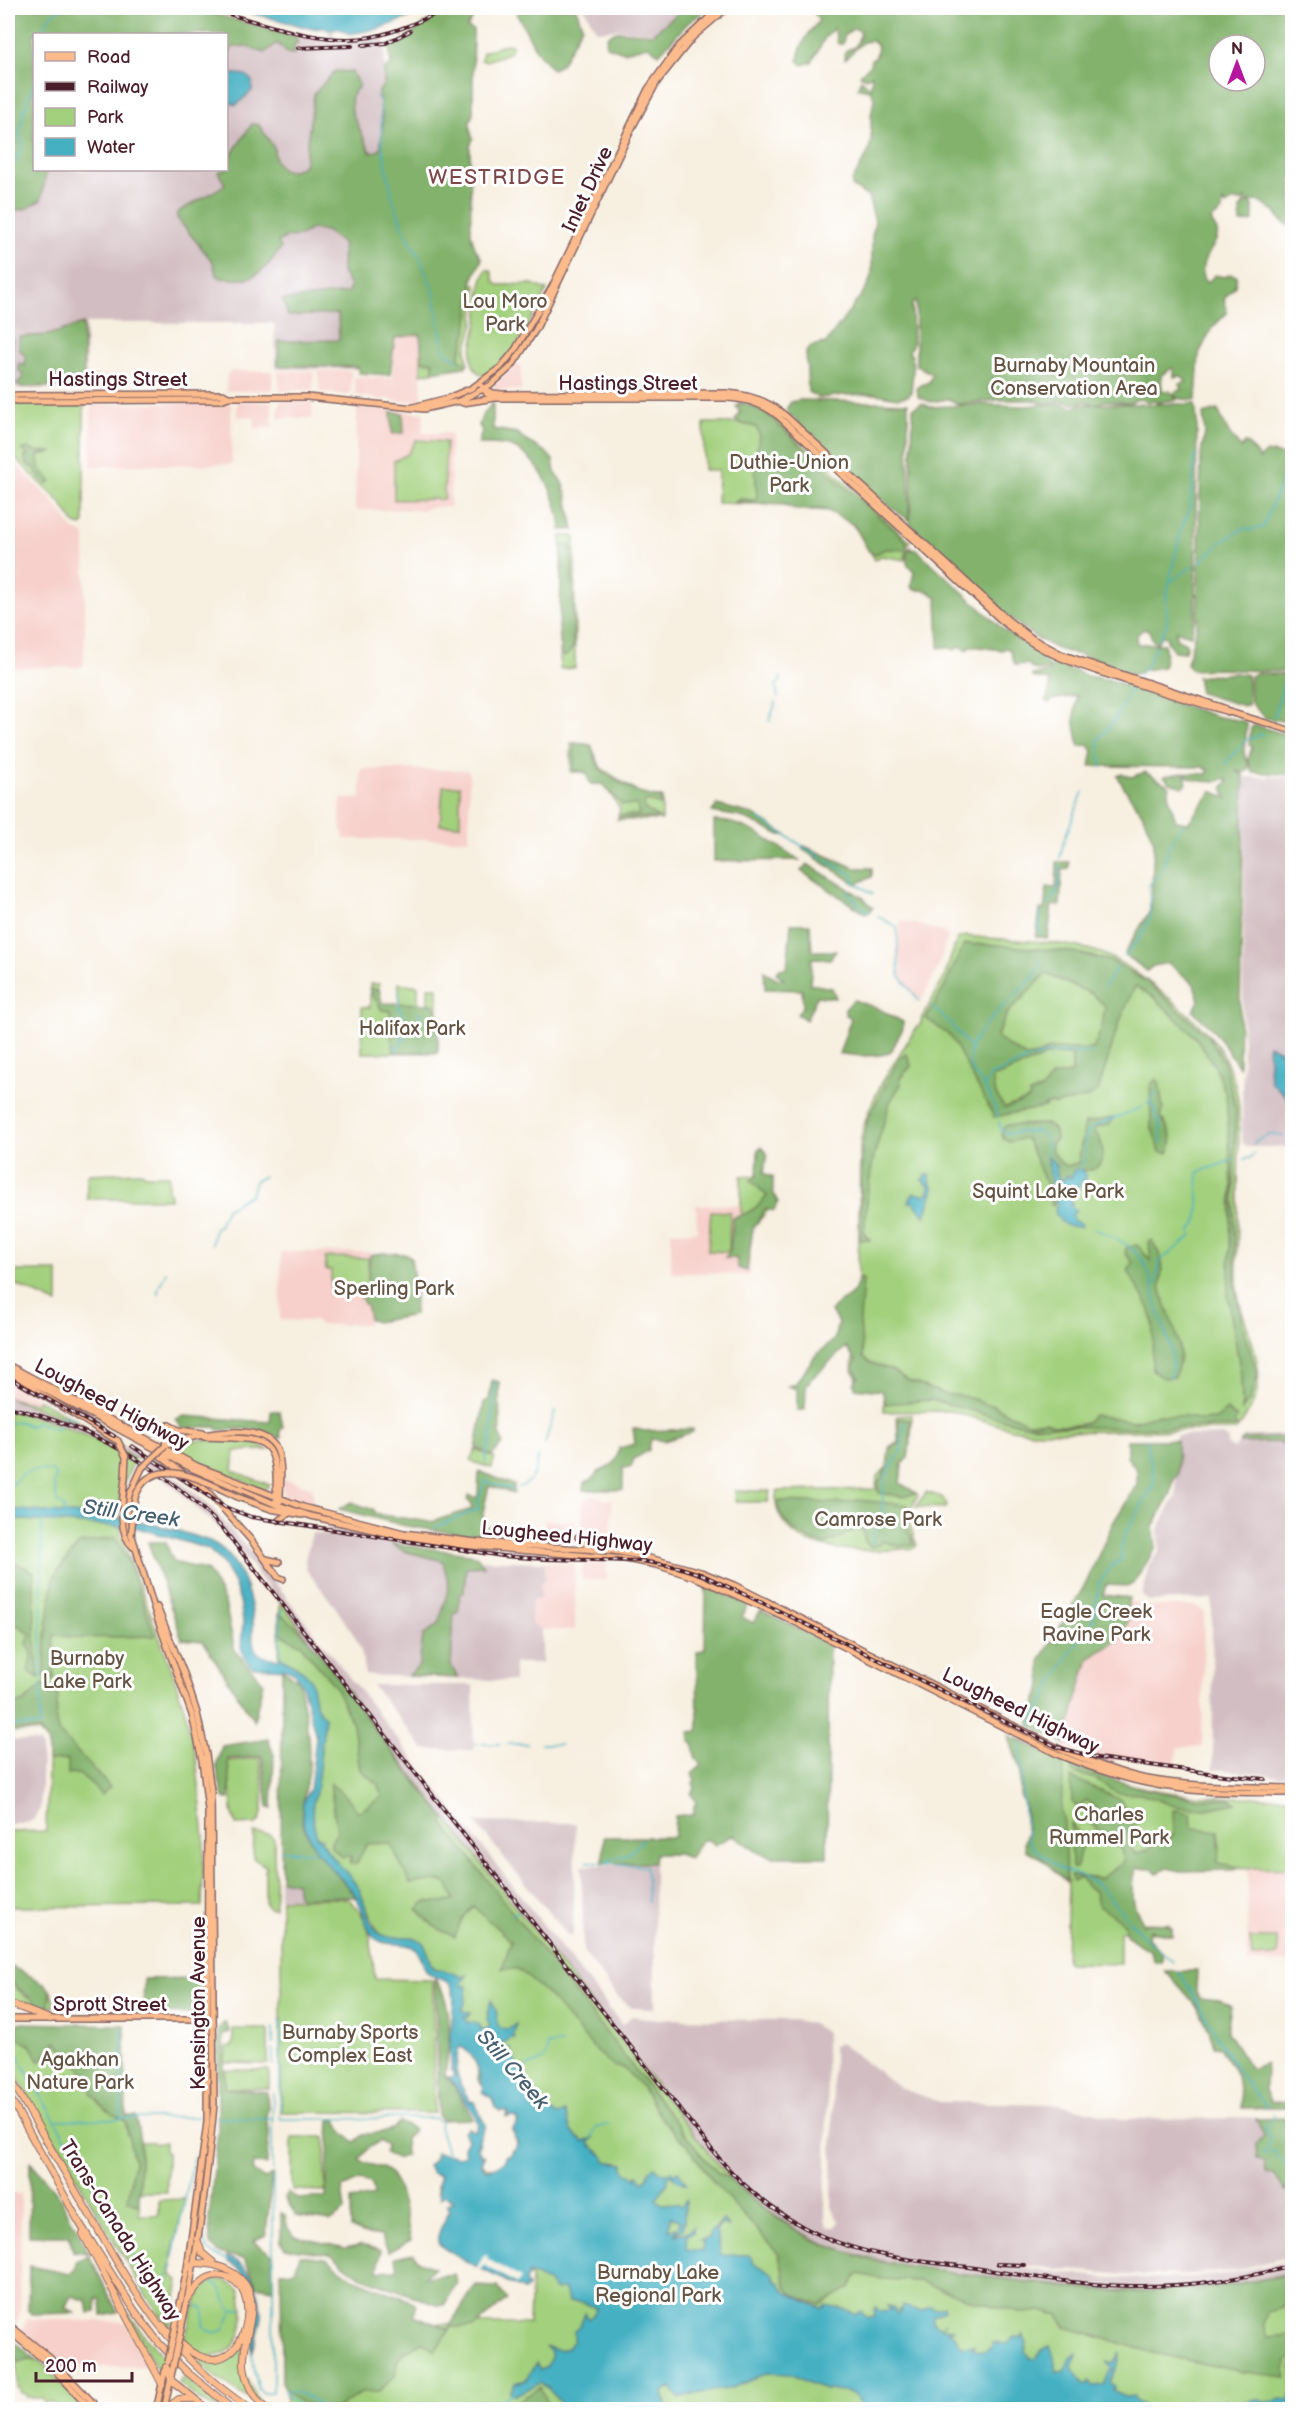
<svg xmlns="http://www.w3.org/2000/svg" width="1300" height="2417" font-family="'Balsamiq Sans',sans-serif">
	<rect width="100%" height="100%" fill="#fff"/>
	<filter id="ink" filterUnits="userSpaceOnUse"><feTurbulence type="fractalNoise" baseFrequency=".0167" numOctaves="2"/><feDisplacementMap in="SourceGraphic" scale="12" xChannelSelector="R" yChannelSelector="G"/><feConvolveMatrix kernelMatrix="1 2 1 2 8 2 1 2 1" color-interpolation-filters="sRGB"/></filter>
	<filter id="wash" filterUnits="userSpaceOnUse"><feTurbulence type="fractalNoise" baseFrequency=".008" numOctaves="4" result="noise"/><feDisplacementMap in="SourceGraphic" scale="24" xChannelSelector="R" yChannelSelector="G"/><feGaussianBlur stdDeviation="1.35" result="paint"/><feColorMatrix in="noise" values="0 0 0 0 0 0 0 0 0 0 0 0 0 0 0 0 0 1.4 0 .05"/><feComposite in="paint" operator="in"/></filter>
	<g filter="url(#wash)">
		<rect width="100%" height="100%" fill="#f7efe0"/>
		<path fill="#f7d0cb" d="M420,335L422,400L395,401L386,398L383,400L356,395L354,377L393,378V336Z
			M516,365H521V390H494V385Z
			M233,371H272V390L226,391L227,373Z
			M278,371H314L313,390L280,391Z
			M318,371H351V391L349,395L320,392Z
			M92,375H121L124,381V391L93,390Z
			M239,401L272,402V428H255L254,417H237V404Z
			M280,401L312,402L313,418H278Z
			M229,402L231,405L232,464L91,466V407L93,404Z
			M357,407L424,413L422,433H451L450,507H431L423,510H355Z
			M8,456L57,506L74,530L83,533L85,536V632L84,663L81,667L8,668Z
			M361,769L467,770L469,772V839H344L340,821L341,799H361Z
			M901,920L944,932L948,936L937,970L920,1003L900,976L901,965L896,950Z
			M696,1205H741V1230H751L749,1276L716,1273H675L671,1271V1232L697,1231Z
			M281,1252H370L368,1324L321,1325L315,1321L280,1320Z
			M8,1381L38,1399L36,1404L8,1398Z
			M281,1478L313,1488V1506L284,1496Z
			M592,1496L601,1497L604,1500L612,1499L611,1548L591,1545L582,1538V1500Z
			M545,1520L575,1521L574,1544L543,1542Z
			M545,1562L575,1563V1630H542L531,1625L532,1599L540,1597V1583L544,1579Z
			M582,1563H607V1580H582Z
			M1127,1601L1146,1606H1196L1204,1612L1202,1747H1179L1175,1763L1146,1758V1762L1119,1756L1113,1764L1064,1746L1089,1657L1117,1642L1130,1616Z
			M1248,1868L1292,1869V1962H1247Z
			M8,2194H21L20,2307L18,2321L14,2325L8,2321Z
			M28,2319L125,2322L148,2366L67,2368L23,2335L22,2329Z"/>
		<path fill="#d2bec2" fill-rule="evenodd" d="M8,8H188L259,26L328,41L329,32L331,31L333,8L334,41L385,39L380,369H276L274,323H86L85,388L8,389ZM34,34H226V170H34Z
			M584,8H683L654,33L616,29L597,31Z
			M1245,777H1292V1147H1247L1242,1142Z
			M8,1399L31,1405L83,1425L133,1450L179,1480L211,1507L251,1552L622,2025L632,2016L648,2019L795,2020L810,2023L826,2032L827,2100L825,2219L828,2227H836L839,2221L832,2209L833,2046L840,2043L902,2089L940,2102L1059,2104L1122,2119L1257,2118L1263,2136L1258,2144L1264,2162L1283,2191H1292V2256L1232,2271L1176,2275H1125L1027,2266L1026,2269L1109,2278H1184L1227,2274L1292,2260V2272L1223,2285L1186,2289L1144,2291L1085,2289L872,2259L818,2240L780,2219L747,2194L719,2166L379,1733L244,1556L216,1525L173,1486L135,1458L87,1435L35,1416L8,1410Z
			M1176,1435L1224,1436L1228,1439V1445L1234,1449L1245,1436L1292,1435V1777L1213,1769L1212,1599L1149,1601L1142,1596L1149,1564L1160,1551L1158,1529L1176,1496Z
			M328,1527L383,1539L404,1551L433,1559L545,1562L544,1580L540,1583L541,1598L532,1599L531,1624L542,1630V1663H514V1681L365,1675L361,1651L355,1637L336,1608L306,1569L305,1560L312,1533L326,1535Z
			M372,1685H473L474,1750L424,1749Z
			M8,1740L31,1741L39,1743L42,1748L40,1809L33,1820L22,1824H8Z
			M475,1822L576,1823L573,1935L569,1937Z
			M654,1863L655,2009L632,2008L617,1996L583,1951L582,1866Z
			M279,1881H297V1898H279Z"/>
		<path fill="#a3d07d" stroke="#767854" stroke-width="1.5" d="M506,44L512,45L511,52L487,61L481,60L483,52Z
			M486,270H491L494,281L498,285L532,284L547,290C531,319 515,361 483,376C462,365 476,337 478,320C480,303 478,286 486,270Z
			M476,284L474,322L466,350L468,364L421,374L422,300L452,285Z
			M739,402L761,408L777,420L910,541L906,547L905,560L881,556L875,560L863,538L847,518L831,511L798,509L785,505L717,503L718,470H704V423H739Z
			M8,403L84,404V522L82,526L75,524L60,502L8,451Z
			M416,440L446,442L444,499L394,500V461L408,454Z
			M561,536H575V668L560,669Z
			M571,743L591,745L601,768L645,797H662V820H617L620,809C614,800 610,792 602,784H591L585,772H571Z
			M443,786H460V825H440Z
			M966,936C1009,941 1056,939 1098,952C1129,962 1202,1021 1219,1048C1231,1067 1237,1087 1239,1109L1237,1289C1243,1330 1274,1370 1249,1411C1245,1417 1242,1425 1236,1430L1033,1432L1012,1429L951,1411L884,1412V1384H854L857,1377L852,1371L858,1278L860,1145C865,1101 895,1063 917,1026L920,1025L922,1018L944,978L956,942L958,938Z
			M399,983L418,986V1003L428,1006V987H438V1053H362V1007H370V984H379L380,1007H399Z
			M141,1172L146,1175H169L168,1192L171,1193L170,1199H87V1178L89,1174Z
			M741,1176H773L771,1207L751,1230H741Z
			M711,1211L730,1212L729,1252L708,1251Z
			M331,1257L368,1258V1293L331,1292V1270H326L325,1258Z
			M8,1271H58V1304L8,1281Z
			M8,1398L36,1404L38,1399L84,1425Z
			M8,1410C53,1420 94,1437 135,1458L120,1494L121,1535L172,1671L185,1711L196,1756L204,1838L202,1906L8,1907V1832L46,1831L49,1743L38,1732H8Z
			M912,1415L911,1444L902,1463L900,1483L918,1495C906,1512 909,1527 917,1545L915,1548C887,1551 854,1552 826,1547C799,1543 770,1520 777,1491L876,1489L877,1476L888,1466L890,1446L898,1443L897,1416Z
			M202,1440H252L268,1450L235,1451L233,1471L270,1485L264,1490L170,1449L190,1441Z
			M476,1449L495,1458L491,1468L470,1461Z
			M735,1491H770L768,1502H736Z
			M927,1492L942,1497L947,1506L946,1508L915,1507Z
			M280,1601L379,1733L719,2166C747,2196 779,2222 817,2240C866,2263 922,2268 976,2275C1012,2279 1048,2285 1085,2288C1154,2295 1225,2289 1292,2272V2409H286V2324H529L531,2276H526L455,2199L451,2200L445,2194L440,2196L437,2193V2186L441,2178L432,2165L434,2157L456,2159L464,2157L466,2155L464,2150L470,2141L465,2137V2132L475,2131L481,2124L454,2078L455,2071L451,2063L454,2057C455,2065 457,2079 459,2086C465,2101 482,2108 485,2127L480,2131L479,2144L475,2146L478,2152L485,2156L481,2162L486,2167L495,2168L505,2161V2156H511L512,2150L518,2148L514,2131L518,2119L514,2116L506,2117L507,2110L482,2085L478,2080L477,2059L464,2045L459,1980L434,1970L423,1948L379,1934L357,1889L333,1862L311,1830L310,1807L323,1725L306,1676L279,1659Z
			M1017,1738C1060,1759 1103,1780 1150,1789C1197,1799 1245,1797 1292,1797V1869L1133,1864V1910L1144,1923L1169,1924V1932L1120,1931V1964L1068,1963L1066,1961L1068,1881L1031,1846L1026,1830Z
			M260,1758C261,1773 269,1815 256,1824L236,1825L232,1810L228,1761Z
			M254,1833L269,1834L274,1839L275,1908H269L265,1904V1870L267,1867L253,1858Z
			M348,1898C375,1923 370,1945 375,1979L433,1980L434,2113L281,2112V1899Z
			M1250,1938H1277L1278,1954L1273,1956L1252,1957Z
			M8,1980L26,1997L51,1995L50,1990L54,2000L53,2008L31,2006L8,1998Z
			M8,2024H12V2027H124L123,2119H135L136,2203L139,2205V2215H159V2200L185,2199L172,2255V2275L179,2280L170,2328L147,2297L8,2062Z
			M233,2029H268V2064L225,2063L226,2047L233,2046Z
			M225,2070H269V2088H225Z
			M292,2137H325V2191L292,2190Z
			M140,2142H152L155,2144L165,2142V2153H167V2192H139Z
			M214,2280H225L240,2290C245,2312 246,2344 222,2354C215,2357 205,2357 198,2354C193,2351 187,2346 182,2343C191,2324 194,2288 214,2280Z
			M127,2311L144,2335L164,2357L161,2372L156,2367L128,2317Z
			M243,2340L242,2370L263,2409L218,2379L197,2361C216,2358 234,2367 243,2340Z
			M28,2358L40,2361L85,2409H53V2403H44L43,2398H26V2394L20,2393V2388H17V2363Z
			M183,2377L224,2409C206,2409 192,2394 179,2383Z"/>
		<path fill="#82b26c" stroke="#66684c" stroke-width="1.5" fill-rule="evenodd" d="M8,8H193L295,36L298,43L294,44V54L287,53L277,43L265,53L245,46L233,47L227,57L226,34H34V170H47L46,173L41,200L25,209L8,211Z
			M456,8H490L473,18L467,27L473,30V115C468,121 470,132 473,139L470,146L471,234L475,248L482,259L473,278L467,331L459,358L465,362L466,367L433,372V362L422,361L420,334L395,338L390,375L359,373L358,367L278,366L279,341L339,340L338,314L288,316L283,300L348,293L350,286L342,272L343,244L326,231L311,229L300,236L286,237L278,242L281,248C273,259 260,277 245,279C237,280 228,278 221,278L216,274L213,262L177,218V213C193,202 210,196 225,184L218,172L220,170H226L227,161L252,124L259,125L274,148L275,159L281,169L291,171L304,166L314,94L335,71L352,72L359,86L351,96L352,113L371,153L380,150L383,121L378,93L384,84V70L391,65L389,46L401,42L434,17Z
			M514,8H576L582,26L561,65L552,69L536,50Z
			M685,8H709L688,23L659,54L648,46L624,52L606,46L607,36L617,31L652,34Z
			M812,8H1292V227L1281,221L1275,211L1257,201L1249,202L1253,205V221L1241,223L1240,209L1244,203L1249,202L1245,198L1244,201H1232L1226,206L1223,202L1222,211L1211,220C1213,227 1219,228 1217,237C1212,254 1200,257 1203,278L1207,283L1215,275L1225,277L1230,274L1237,276L1235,286L1224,299L1227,313L1212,328L1199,354L1196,400L1180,399L1173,395L1176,391L1182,390L1180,384L1186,382L1182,376L1174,377V369L1172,368L1161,375L1162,391H1170L1177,400C1172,402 1165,400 1158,403L1154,400L1148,402C1141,398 1137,399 1130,403L1106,401L1094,404L1085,401L1073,404L1060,401L1044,404L1033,400H999L958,404L948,399L931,402L918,397L917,387L929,382L932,374L916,365V301L912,304L913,343L909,352L912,356L913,372L911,392L908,396L897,398L876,394L844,395L819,398L808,392L806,352L811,346L826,343L868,286L872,272V236L875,221L868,197L852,186V181L869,151L871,141V116L874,98L870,90L858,88L861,79L871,88L872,75L866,78L860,75L870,65L871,59L876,57L878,46L872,41L863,42L845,59L844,54L847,50L855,47L860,36V30L853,29L844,36L843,44H838L834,28L826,36L812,62L803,65L798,61C799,46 809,31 819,21ZM1219,45H1255V81H1219Z
			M83,324L84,386L21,387L16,384L21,380L23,375L19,371V363L25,366L26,357L19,349V337L48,335Z
			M8,334L13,337L10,383H8Z
			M800,400L908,403L909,520L888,505L801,428L796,419L789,416L786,409L791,402Z
			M493,402V429L518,433L526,441L546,452L553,460L555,472L565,487L563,490L566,492L574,530H561C559,501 541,459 512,447C501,443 490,444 478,444L482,431L479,425L482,416Z
			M743,403C756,408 774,415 780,428L782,427L828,472L906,540L907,550L886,549L873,555L868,550L854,525L825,509L797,510L783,504L735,502L740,499L754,500L757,498L755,469L759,434L756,427L742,424L735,420L740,413L736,406Z
			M922,403L930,407L982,404L1020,406L1062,404L1073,408L1081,404H1195L1197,421L1195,618L1191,635L1176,631V638L1186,643L1187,647L1184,652L1174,651L1167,641V637L1162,636L1157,643L1153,641L1149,630L1143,629L1136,636L1137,644H1164C1167,652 1165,659 1163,667L1144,670L1133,675L1092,658L1057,649L1035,637L1002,612L995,601L944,558L910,524L913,408Z
			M1218,410L1227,430L1241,448L1245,443L1248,444L1260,459L1266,452L1286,456L1292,467V672L1216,669L1192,670L1187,663L1197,626L1201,454L1205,433L1203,414Z
			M391,412L403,413L404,433L392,434Z
			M28,448L34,451L53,452L38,455L39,468L51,481L47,484L38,475L34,467H30L25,461V456L29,455L22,450Z
			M563,545L572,547L573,648L565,657L561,655L559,628Z
			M910,547L912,550L916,549L1005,631L1045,658L1047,665L1052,667L1056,663L1066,667L1068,670H1076L1086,676L1107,679L1218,717L1244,721L1247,725L1244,753L1249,765L1247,771L1243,773L1235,770L1243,775L1244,783L1239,1067L1214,1031L1193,1011L1199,1001L1194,984L1168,963L1153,966L1147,971L1124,954L1151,909L1154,842L1142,813L1129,795L1117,776L1122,774L1131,777L1145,772L1170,786L1168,794L1176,821L1188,823L1212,791L1227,798L1223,787L1228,781L1225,778C1215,785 1193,781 1185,775L1187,784L1183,787L1170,783L1164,776L1181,773L1207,774L1209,771L1203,767L1090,766L1093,751L1088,745L1079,746L1074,720L1077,696L1051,700L1050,703L1046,701L1050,687L1049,680L1032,677V675L1048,672L1049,669C1041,671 1034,672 1028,664L1015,665L1010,650L1006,648L1002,650L970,646L967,650L960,646L955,650L947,647L939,648L937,598L928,591L912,589L911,585L914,572L907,563V553Z
			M1235,673L1247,675C1249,685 1249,694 1248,705L1244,706L1200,693L1197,677Z
			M1257,673L1292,675V726L1283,721L1265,718L1251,703L1250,676Z
			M1254,725L1292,736V775L1252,772L1248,760L1252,747L1249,745L1251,728Z
			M574,743L591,745C594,752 595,762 600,768C612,781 644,797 661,798L662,805L647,801L644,804L645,809L659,818H619V815H639L637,805H622L602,784H591L585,772L574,770Z
			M717,805L752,814L786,835H780L741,817L712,812Z
			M714,821C745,820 774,844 799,860L714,861Z
			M804,846L855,868H872V877L856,884L802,849Z
			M1057,862H1069V869L1062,870L1060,906L1052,905L1048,938L1036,937L1040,909L1044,910L1047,887L1056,888Z
			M807,864L864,898L873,908L866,914L801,871Z
			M791,924H810L812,951H836L830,959L812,958L810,984L832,988L836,998L817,996L806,1020L797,1014L803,1006L802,990L765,989L764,971L778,979H784L776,973L780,969L787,968Z
			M964,944L998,945L1073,952L1111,961L1146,981L1210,1038L1225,1064L1236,1109L1234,1166L1235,1287L1245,1336L1258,1374L1250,1400L1242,1410L1241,1375L1228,1297L1232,1189L1226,1094L1215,1067L1196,1038L1155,998L1135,986L1119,1023L1098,1091L1086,1098L1054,1105L1052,1103L1045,1105V1107L994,1117L951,1037L926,1018L943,990ZM1046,974L1092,994L1105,1006L1102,1027L1093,1049H1050L1038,1055L1026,1057C1017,1050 1005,1047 997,1036L1007,1014ZM1051,1054L1072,1055V1073L1052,1076L1042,1089L1030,1094L1029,1099L1005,1108C998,1099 992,1090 993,1078Z
			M369,989H379L382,1003L433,1004L438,1012V1052H394L391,1037L390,1011L382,1010Z
			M854,1000L879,1009L903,1022V1028L890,1053C870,1058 859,1055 839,1054L851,1018L845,1014V1009Z
			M907,1054L911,1066L900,1078L901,1084L890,1102L874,1156L868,1189L864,1234L870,1240H860L862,1147L868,1118L899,1059Z
			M1156,1079L1159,1082L1163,1109L1161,1117C1169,1130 1176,1138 1168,1153L1160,1152L1151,1125L1150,1086Z
			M1113,1118L1109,1125L1097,1127L1095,1132C1108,1146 1105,1177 1080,1169L1069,1179L1062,1181L1058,1179L1055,1164L1049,1159C1047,1174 1054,1191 1054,1206L1051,1205L1049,1190L1026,1138L1009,1142L1004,1139L1001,1133L1004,1127L1008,1125L1047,1124L1055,1131L1056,1139L1051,1144L1052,1151L1062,1164L1068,1166L1078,1163L1085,1123Z
			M762,1147L767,1153L764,1173L773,1178V1193L778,1202L774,1211L765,1209L753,1228L747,1271L738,1268L736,1258H725L730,1251L733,1218C748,1214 757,1208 767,1196L751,1180L757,1176L758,1149Z
			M1152,1240C1155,1247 1161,1255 1162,1262C1163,1271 1159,1281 1161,1290C1168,1318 1190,1348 1174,1377C1164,1380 1158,1377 1152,1369L1153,1321L1149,1308L1128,1271L1133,1263L1125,1253L1126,1248L1137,1245L1151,1261L1149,1241Z
			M382,1253L406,1254L411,1257C413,1277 417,1295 414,1315L376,1322L369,1319L367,1308L360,1296L368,1283L370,1255Z
			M858,1279H863L860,1321L863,1357L870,1363L890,1369L907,1380L944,1394L970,1397L984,1404L994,1405L1008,1414L1028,1423L1046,1421L1054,1425H1077L1086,1423L1093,1415L1134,1421L1157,1415L1189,1416L1199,1420L1216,1419L1227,1410L1232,1415L1237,1417L1234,1423L1237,1427L1119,1428L1023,1425L932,1400L886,1404L882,1391L855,1388V1382L859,1377L853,1368L856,1361L846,1347L810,1380L806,1386L805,1410H797V1389L788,1386L795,1384L815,1356L834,1340L838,1323L831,1311C841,1295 854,1303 858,1279Z
			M492,1380L499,1382L500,1436L503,1443L492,1456L476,1448L484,1402L489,1400Z
			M271,1411H280L283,1428L280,1430L281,1438C272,1437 267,1431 258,1430C246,1428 232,1430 219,1430L215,1427L182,1428L176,1419L184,1416L270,1422Z
			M898,1419L911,1420L910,1444L908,1458L902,1464L900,1483L916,1493L903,1497L879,1493L877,1485L887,1467L889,1448L900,1444Z
			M633,1428L644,1431L693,1429V1432L664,1441L651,1439L649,1450L634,1459L631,1467L623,1468V1490H584L585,1482L593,1479L597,1472C612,1467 617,1464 619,1448L635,1444Z
			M1286,1437L1292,1440V1445L1275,1442L1240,1443L1243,1439Z
			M1127,1440H1177L1178,1475L1174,1478L1171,1493L1153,1527L1156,1547L1134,1583L1129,1586L1106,1585L1103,1595L1129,1598C1126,1605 1130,1610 1129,1617C1125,1640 1108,1647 1089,1658L1074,1708L1066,1744L1029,1725L1042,1684L1040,1661L1086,1583L1113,1523L1137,1484V1470L1127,1457Z
			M479,1471L514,1485V1493L489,1486L483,1512V1526L541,1530L540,1541L468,1535L406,1526L339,1509L351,1502L374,1510L375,1514L431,1522L472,1509L471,1502L467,1500L469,1495L475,1498L478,1495Z
			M857,1500L908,1505L907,1527L914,1544L899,1546L882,1541L879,1545L870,1547L865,1542L863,1531L855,1528L853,1531L825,1545C805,1539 779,1525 777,1501L844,1503Z
			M115,1537L128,1560L155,1636L81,1638L54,1635V1681L44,1677L46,1634L54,1576L79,1544Z
			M148,1542H165L174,1562L208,1571L225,1603L235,1651L263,1682L254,1721L203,1641L182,1639Z
			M390,1543L476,1555L484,1566L466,1567L464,1593L460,1594L458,1613H454L451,1666L458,1678L408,1676L419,1666L423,1636L439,1623L449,1586L443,1561L404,1551Z
			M8,1559L34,1572L35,1643L39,1678L28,1671L32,1653L27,1644L30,1634L18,1625L8,1627Z
			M706,1586L748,1604L742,1617L753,1623L761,1610L829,1644L827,1857H773L759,1853L733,1835L715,1845L708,1840H702L690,1858L678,1854H655L654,1863H603L604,1837H674L675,1816L694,1814V1806L696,1803L691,1793L695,1788L693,1783L695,1780L692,1774L701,1766L695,1756L693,1743L690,1742L689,1732L698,1731L697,1652L705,1649Z
			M279,1613C315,1637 347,1692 373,1727C396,1758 421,1788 445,1818L443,1823L699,2152L719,2174L727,2177L759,2206L780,2220L813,2240L873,2261L1085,2290L1129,2292L1213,2288L1292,2274V2296L1283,2308L1267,2312L1263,2325L1268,2337L1292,2335V2357L1287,2361L1286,2377L1244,2372L1157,2354L1065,2327L1058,2315L1043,2311L1024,2313L974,2301L919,2281L882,2279L858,2274L850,2287L821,2305L795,2296L787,2289L779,2254L715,2184L686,2144L661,2118L643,2088L623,2068L613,2066L592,2046L544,1991L518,1969H502L511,1941L473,1906L461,1921L455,1937L435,1927L417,1909L426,1901L444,1903L454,1899L447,1883L440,1881L410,1883L390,1843L367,1844L356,1864H350L351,1856L342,1857L331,1847V1842L337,1832L330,1783L347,1797L358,1812L382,1797L379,1785L360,1770L353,1725L335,1686L307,1653L302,1645L279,1633Z
			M282,1669L299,1681C305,1709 310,1740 309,1768C308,1786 299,1805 303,1823C307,1844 343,1881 357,1898L349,1896L303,1898L298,1896L296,1883L281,1880Z
			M44,1684L50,1687L48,1692L58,1694L56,1721L58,1731L110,1787L101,1795C92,1785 83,1771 68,1774V1760L48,1761V1743L40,1731L8,1729V1706L24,1702Z
			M1008,1735L1064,1762L1061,1811L1064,1822L1066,1882L1040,1857L1025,1850L1024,1842L1027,1832L1025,1805L1020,1795V1769Z
			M268,1739L274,1755L272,1808L268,1807L262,1756L228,1759L230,1788L228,1799L223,1798L216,1765L222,1746Z
			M1071,1766L1144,1789L1201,1799H1230L1236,1803L1206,1809L1177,1807L1142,1794L1117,1793L1096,1779L1072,1772Z
			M1071,1777L1121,1800L1125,1807L1140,1811L1142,1819L1128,1831L1131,1840L1130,1846L1135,1854L1149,1849L1159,1836L1169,1838L1174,1834L1173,1810L1191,1813L1192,1828L1218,1831L1220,1850L1217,1863L1239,1867L1234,1870L1181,1871L1167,1868L1157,1873L1153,1869L1136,1868C1133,1881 1131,1894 1135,1907C1137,1914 1142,1916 1143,1924H1165L1172,1928V1935L1149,1930L1148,1938L1162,1953V1962H1155L1150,1950C1141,1948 1134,1939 1126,1935L1124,1923L1098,1905L1095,1892L1087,1887L1081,1878L1073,1882L1070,1875L1100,1879L1124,1862L1121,1848L1103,1838L1102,1834L1090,1822L1097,1809L1086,1800L1080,1807L1072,1802Z
			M1071,1823L1077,1831L1078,1841L1083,1843C1078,1851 1080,1859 1076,1868H1072Z
			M8,1965L44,1983L50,1990L49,2006L38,2004L8,1980Z
			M1165,1971H1197L1196,1992L1200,1998L1220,2000L1231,2006L1227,2032L1251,2069L1266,2063L1265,2090L1271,2102L1292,2103V2108H1242L1237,2076L1220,2047L1214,2046C1203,2008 1191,1999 1165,1971Z
			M200,1978V2014L143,2013L144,1979Z
			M435,1978C455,2006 450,2044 445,2075L454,2086L473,2119L441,2120L438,2115Z
			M12,2023L125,2025L126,2116H136L140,2142L139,2205L128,2200L134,2161L125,2121L106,2110L92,2094L90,2084L81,2068L56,2042L40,2062L30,2045L13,2036Z
			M226,2023L230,2032L223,2034L225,2088L267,2092L268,2107L266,2117L269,2131L267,2165L254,2163L253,2171L265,2179L272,2175L266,2235L253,2241L272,2255L273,2289L257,2286L245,2259L219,2253L210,2245L209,2220L218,2129V2032L222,2024Z
			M1292,2118V2191L1284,2190L1274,2175L1266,2173L1265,2161L1257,2159L1256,2145L1264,2135L1256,2119Z
			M330,2120H337L344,2134L355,2142L363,2135L388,2131L399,2122L414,2129L405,2139L406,2155L396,2159L385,2153L387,2146L380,2141L368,2148L359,2160C368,2166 382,2165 389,2172C401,2185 406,2222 411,2240L389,2252L381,2236L362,2233L351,2228V2200L375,2196L370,2183L360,2180L342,2188L345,2211L331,2221L296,2216L285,2197L287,2192L299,2199L326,2197Z
			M30,2162L58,2194L89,2253L73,2251L69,2236H29Z
			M281,2213L285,2215L288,2229L295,2236L345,2248L360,2245L381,2250L378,2271L397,2270L395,2257L414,2253L419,2262L434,2268L424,2277L454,2274L457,2284L444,2305H437L360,2276L330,2254L285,2248L281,2242Z
			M89,2255L118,2313L102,2316L101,2300L97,2298L96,2312L89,2313L87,2301L72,2296L65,2307L75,2313L32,2314L28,2311L29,2266L70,2274L76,2268V2262Z
			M300,2255L326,2258L353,2278L414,2302L416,2306L414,2315L448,2329L475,2286L497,2287L507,2299L475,2327H452L435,2351L422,2342L406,2351L398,2359L395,2376L378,2392L361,2393L336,2409C311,2405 293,2407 282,2382L281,2272L295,2271Z
			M13,2340L37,2360L28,2359L17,2363V2359H13Z
			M540,2387L551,2409H507L509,2407Z"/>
		<path fill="#44b0c2" stroke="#476876" stroke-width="1.5" fill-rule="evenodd" d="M231,8H435L378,29L349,34L341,29L328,30L325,27L313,29Z
			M226,73L246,75L252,81V91L236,105L227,101Z
			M1268,1045L1292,1057V1102L1270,1081Z
			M1047,1156L1055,1164L1058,1179L1062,1181L1067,1175L1070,1178L1075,1170L1080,1169L1085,1172L1086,1178L1073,1193L1070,1201L1073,1203L1070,1205L1076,1211L1072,1215L1074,1221L1082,1224L1080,1227C1066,1227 1061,1225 1055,1212L1057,1203C1052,1195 1049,1167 1047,1156Z
			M926,1175H930V1181L934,1189L925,1216L913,1202H908L914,1193L925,1195L930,1191L929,1186L922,1180Z
			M8,1509C70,1515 134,1514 194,1536C201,1538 209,1540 215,1544C239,1558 251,1595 253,1620C254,1631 250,1643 257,1652C262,1658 271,1658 278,1659L281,1657L303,1671L311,1679L315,1702L321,1714L325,1717L316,1793C310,1810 312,1821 317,1837L322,1839L321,1841C332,1860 351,1874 360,1891C366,1904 368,1924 379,1933C392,1943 411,1930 423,1943C429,1950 429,1960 434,1968L454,1973L461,1977L467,1975L462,1982V1986H467L465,2003L462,2011L470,2012L468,2017H464L468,2023H477L482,2031L490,2026L487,2019L491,2000L496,2010L499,2028L509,2029L516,2024L515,2031L513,2032L515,2038H512L503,2043L506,2049L510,2048V2055H514L521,2081L527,2080L525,2084L528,2090L532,2088V2093H535L539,2101L548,2107V2110L559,2115L565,2112L571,2131L584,2142L593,2138L589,2144L604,2156L605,2161L624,2164V2170L637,2180L636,2175H639L642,2182L647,2179L649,2171L655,2167L660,2172L668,2173L671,2171L673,2174L678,2171L687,2184L680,2182L671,2175L668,2177V2183L656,2199L662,2204L677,2203L681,2206L686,2200L683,2229L677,2233L680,2221L670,2216L669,2230L676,2228L675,2235L687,2232L695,2226L692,2230L694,2232L687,2234L686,2249L702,2251L703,2241L700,2240L709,2238L712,2230L714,2231L723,2220L728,2227L721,2224L716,2231L721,2255C731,2256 741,2253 750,2256L754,2263L773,2274L774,2278L781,2284L785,2292L819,2307L824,2308L827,2305L851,2311L856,2314L862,2311L863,2315L870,2318L875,2317L874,2310L876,2307L879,2311L891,2310L887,2306C894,2305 893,2310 897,2314L900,2312L898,2310H901L902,2306L921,2311L930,2306L936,2309L944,2306L945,2310L933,2316V2323L941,2327L945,2322L942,2328L955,2329L948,2331L955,2335L959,2343L965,2347L974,2345L973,2349L984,2352L992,2347L993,2343L1008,2344L1014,2337L1021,2338L1022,2335L1027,2342L1025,2351L1030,2359H1035L1043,2349L1050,2346L1056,2363V2372L1062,2370L1064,2372C1070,2366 1068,2357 1077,2353L1073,2368L1083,2384H1088L1089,2381L1094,2386L1104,2385L1109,2373L1113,2370L1108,2362L1113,2364L1120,2352L1118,2366L1110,2382L1114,2386L1113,2390L1127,2398L1134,2397L1135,2401L1150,2409H863L855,2396L844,2391L825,2390L790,2374L767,2373L732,2388L689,2395L679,2398L671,2388L663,2392L667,2409H565L548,2388L540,2383L515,2395L510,2392L515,2383L526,2380L536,2363L540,2369L546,2367L551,2360V2352L545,2346L558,2351L567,2348L574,2341V2331L580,2326L585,2313L588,2319L594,2314L596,2308L582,2302H568L565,2289L554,2290L549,2283L529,2273L525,2282L528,2287L524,2290C511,2283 440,2251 438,2242C436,2233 446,2220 449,2211L447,2204L454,2201L445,2195L440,2199L438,2184L441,2175L432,2173L428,2166L435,2159V2152L459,2157L465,2155L464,2147L468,2139L463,2132L468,2128L475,2132L478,2124L475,2116L449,2077H453L455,2074L451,2069C452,2060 450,2054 450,2046C449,2034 458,1994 451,1985C445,1978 433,1979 427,1971C421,1964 422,1953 414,1948C402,1940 387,1948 375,1938C365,1929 363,1911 358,1900C349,1882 329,1871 320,1854L313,1852L316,1850C306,1833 294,1809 310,1790L316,1737L303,1687L295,1673L287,1669L253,1667L244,1657L241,1647L243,1621L240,1601L234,1583L222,1562L208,1549L138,1528L8,1519ZM461,2047C479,2056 476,2073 484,2089L482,2092L492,2098L495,2107L500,2111H508L507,2117L512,2116L517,2119L518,2122L512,2131L516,2134L514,2136L518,2143L511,2155L506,2157C505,2164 493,2169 486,2169L481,2164L484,2159L476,2146H479L478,2142L485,2125L474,2102L470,2101L461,2086L456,2070L458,2049Z
			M227,2257C252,2264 259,2291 262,2313C263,2322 254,2345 252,2354C250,2342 254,2329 256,2317C259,2292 248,2273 228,2261Z
			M1292,2390L1291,2409H1217H1221L1225,2399L1234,2404L1256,2399L1269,2403L1280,2399L1289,2400Z"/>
		<path fill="#f7efe0" d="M485,2254L488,2256L487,2259L521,2278L517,2284L484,2265L480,2271L476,2269Z"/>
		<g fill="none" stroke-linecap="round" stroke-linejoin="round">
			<path stroke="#44b0c2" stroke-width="1.5" d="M40,34C41,27 48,25 49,17L61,8
				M372,38L373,43
				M376,96L380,101L382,145L393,200L405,232L418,254L434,292L443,349L447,354L457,359
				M8,169L15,164L22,146L20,131L24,110L34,84
				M1281,481L1292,456
				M1200,562L1221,542L1244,528L1250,530L1263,527L1280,484
				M1171,581L1195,565
				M1159,640L1167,623L1166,597L1181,530L1190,508L1195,453
				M1288,659L1292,653
				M1140,674L1147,665L1156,646
				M778,697L776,685L780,682L781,677
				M1274,717L1288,667
				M769,721L776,702
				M1225,764L1246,740L1263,734
				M1102,768L1098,740C1105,732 1113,723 1119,713C1124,705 1125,696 1131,688
				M758,818L823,859L850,873L853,876V883
				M1060,858L1064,840L1083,792
				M1163,867L1169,846L1183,824
				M854,882L873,894
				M847,891L862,908L870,912
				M1049,904L1059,887L1060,866
				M1041,911L1039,928L1041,934
				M877,916L897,927L899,975L919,1001
				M1124,956L1138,941L1150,918L1149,885L1162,870
				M1104,987L1118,966
				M399,990V1009L402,1012
				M1012,998L1035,976L1041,960
				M931,1006L950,1023L971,1049
				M417,1012L420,1013
				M403,1014V1016
				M402,1021L403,1017
				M416,1024L421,1014
				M400,1035L402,1023
				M403,1040L416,1026
				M395,1045L396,1049
				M397,1051L403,1040L401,1036
				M1049,1060H1050
				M984,1087L990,1076L1029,1059L1050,1053H1094
				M1156,1092L1148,1104L1153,1106L1161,1128V1143
				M998,1117C995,1104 987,1090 979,1079C978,1077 974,1075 973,1073C958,1047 992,1017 1008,1002
				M999,1122L1001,1130L1007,1133L1038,1131L1046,1138
				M1290,1134H1292
				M1047,1141V1155
				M1254,1145L1255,1141L1272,1134L1283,1135
				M1244,1159L1250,1158L1254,1154
				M1079,1171C1081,1166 1084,1161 1085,1156C1086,1143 1082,1136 1093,1127L1142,1107
				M1094,1229C1112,1237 1128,1242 1141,1258C1153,1274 1152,1292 1158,1310C1163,1328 1179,1359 1169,1378
				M212,1244L215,1227L219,1226L226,1209L251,1194L255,1181L264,1176
				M1155,1286L1160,1261L1192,1236L1191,1230C1206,1215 1193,1190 1199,1172L1235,1159
				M158,1295V1289L166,1272
				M62,1416L76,1420
				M8,1424L18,1421L30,1426L37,1422L56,1430L59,1425
				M545,1443L555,1411
				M486,1463V1456L492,1432L495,1381
				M519,1487C533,1483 536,1471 538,1457
				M8,1489C23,1471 27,1468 52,1471L56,1476L54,1483L57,1502L64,1507V1514
				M435,1527L479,1509L477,1503C482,1496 481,1489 485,1481L513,1490
				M872,1544L874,1532L881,1519L885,1477L901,1451L904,1422
				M281,1657C280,1648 279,1616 282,1610
				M41,1678L42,1520
				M1031,1724L1068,1656L1093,1621L1100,1582L1112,1565L1121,1560L1122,1543L1127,1530L1153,1487L1154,1476L1146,1439
				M8,1725L40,1726L41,1685
				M475,1744H478
				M482,1744H500
				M507,1744H528
				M541,1744H560
				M1020,1744L1024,1811L1028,1839L1032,1847L1063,1870L1080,1875L1099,1886L1145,1938L1173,1962
				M282,1851L313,1852
				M607,1861L630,1853L643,1839
				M587,1862H602
				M604,1862L646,1867L648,1901
				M512,1915L518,1911
				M1179,1971L1237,2070L1249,2087L1268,2108
				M280,2021V2111
				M8,2039L136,2260L155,2285L167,2284
				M273,2044V2028
				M273,2050V2065
				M517,2074C520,2072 522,2069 525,2067C539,2061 546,2065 548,2045L561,2044
				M1274,2115L1273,2119L1265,2128L1270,2140L1263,2154L1275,2151L1276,2156L1288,2166L1289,2174L1292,2178
				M280,2116L281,2119L435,2118L440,2122L439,2126L448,2156
				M121,2117L122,2029
				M217,2118L273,2119
				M58,2120L199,2117
				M272,2125L273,2092
				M272,2128V2170
				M591,2139L596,2128L609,2124
				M99,2212L105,2207
				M204,2223C201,2247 205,2254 229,2260
				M212,2283L219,2286L231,2310
				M172,2301L165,2299V2293L194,2157
				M197,2306L204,2309V2325C209,2333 216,2334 224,2330L233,2310L242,2309
				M252,2354L258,2389L263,2393H273V2175
				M284,2391C299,2391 314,2398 324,2410
				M285,2392L287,2397L304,2410
				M483,2410L513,2393"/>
		</g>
	</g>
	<g filter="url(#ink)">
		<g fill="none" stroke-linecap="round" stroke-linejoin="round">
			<g stroke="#87686a" stroke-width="8">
				<path id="major" d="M480,383L487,394L495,398H726C746,399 762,403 778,416L1001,620C1044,658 1085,667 1137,684C1189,701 1241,715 1292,731
					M487,390L493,393L502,394L726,393C750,394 769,401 787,417L1008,620L1033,639L1061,654L1224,708
					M8,396L17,395L223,394L228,397
					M8,399L17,401L204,400H221L228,397H307L424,409L459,401L491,385L512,366L536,329L634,124L657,82L693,37L727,8
					M459,401L463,403L495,398
					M413,407L448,398L472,388L500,368L515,350L552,287L648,89L679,46L719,8
					M8,1365L197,1466L303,1507L404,1533L476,1542L613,1551L642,1556L701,1572L734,1585L1064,1751C1089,1761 1115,1772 1142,1778C1192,1788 1242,1786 1292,1788
					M8,1370L193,1469L275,1504L311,1516L404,1537L461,1545L625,1559L657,1565L697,1578L783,1616L1059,1755C1094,1769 1131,1782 1169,1787C1210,1794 1251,1792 1292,1793
					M8,1374L118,1441
					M204,1437C263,1440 279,1431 276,1501
					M165,1446C188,1436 263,1418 277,1450C283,1464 280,1485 280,1501
					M165,1446L169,1425L179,1430L203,1433
					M159,1455L208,1492L251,1540L278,1577L283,1579
					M142,1468L130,1494L128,1508L129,1526L157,1618L192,1715L202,1760L208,1810L207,2122L187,2269L175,2329
					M125,1477C123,1498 116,1532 133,1547
					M240,1498L271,1509L302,1515
					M279,1520L288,1514
					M578,1537L592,1550
					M266,1559L279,1562
					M157,1607L185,1676L197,1713L206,1754L211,1790L214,2105C207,2181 197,2259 180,2334
					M8,2019H211
					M8,2324L50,2358L100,2410
					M8,2330L50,2365L92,2410
					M156,2410L166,2367
					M164,2410L173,2367"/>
			</g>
			<g stroke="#87686a" stroke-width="8">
				<path id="highway" d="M8,2003L50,2019
					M8,2074C34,2120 61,2166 88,2212C134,2293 171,2358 252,2410
					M8,2094L79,2222L135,2311L159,2343L187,2372L234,2410
					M83,2234L162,2384
					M197,2239L202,2253L213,2262
					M187,2269L194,2263C225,2263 256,2278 251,2314C249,2331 243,2348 244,2365C245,2383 254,2398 267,2410
					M162,2325C174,2335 183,2349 197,2355C247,2379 267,2284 223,2276C205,2273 196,2287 187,2300
					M166,2367L172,2381L209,2410
					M165,2409L179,2399H193"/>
			</g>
			<use href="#major" stroke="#fbbb8c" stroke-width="5"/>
			<use href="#highway" stroke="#fbbb8c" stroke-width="6"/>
			<g stroke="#4a1f2b" stroke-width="4">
				<path id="rail" d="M207,8C257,21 319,46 371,37C398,32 424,19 449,8
					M363,45L386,43L410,31
					M298,48L352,46
					M8,1377L114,1436
					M8,1407C91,1426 165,1468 224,1530L712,2150C742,2187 778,2217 822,2236C868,2257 919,2261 968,2267C1022,2275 1076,2285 1131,2286C1186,2287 1239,2280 1292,2266
					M132,1446L225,1507L251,1517L502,1556L545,1559L641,1561L678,1567L703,1575L769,1606L1057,1747L1098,1758L1223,1775L1265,1779
					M997,2264L1024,2265"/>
			</g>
			<use href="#rail" stroke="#fff" stroke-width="1.5" stroke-dasharray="4.5" stroke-linecap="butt"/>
			<g stroke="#87686a" stroke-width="8" stroke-linecap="butt">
				<path id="major-bridge" d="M118,1441L126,1457L125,1477
					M142,1468L165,1446
					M131,1535C133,1523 132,1510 135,1498C151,1448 211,1485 240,1498
					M168,2362L175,2329
					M173,2367L180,2334"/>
			</g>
			<use href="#major-bridge" stroke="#fbbb8c" stroke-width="5"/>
		</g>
	</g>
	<g text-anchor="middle" stroke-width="6" stroke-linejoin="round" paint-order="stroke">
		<g font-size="20" fill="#4a1f2b" stroke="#fff">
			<text transform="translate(587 189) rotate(-65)" y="7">Inlet Drive</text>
			<text x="118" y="386">Hastings Street</text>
			<text x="628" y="390">Hastings Street</text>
			<text transform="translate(112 1404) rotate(28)" y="7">Lougheed Highway</text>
			<text transform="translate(567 1536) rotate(6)" y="7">Lougheed Highway</text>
			<text transform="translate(1021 1710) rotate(26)" y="7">Lougheed Highway</text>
			<text transform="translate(198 2003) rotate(-90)" y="7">Kensington Avenue</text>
			<text x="110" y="2011">Sprott Street</text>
			<text transform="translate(121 2230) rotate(58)" y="7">Trans-Canada Highway</text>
		</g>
		<g font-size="20" fill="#655444" stroke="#fff">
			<text x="505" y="308">Lou Moro<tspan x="505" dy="23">Park</tspan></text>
			<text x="1074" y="372">Burnaby Mountain<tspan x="1074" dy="23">Conservation Area</tspan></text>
			<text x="789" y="469">Duthie-Union<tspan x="789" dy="23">Park</tspan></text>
			<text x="412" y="1035">Halifax Park</text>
			<text x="1048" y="1198">Squint Lake Park</text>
			<text x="394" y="1295">Sperling Park</text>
			<text x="878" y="1526">Camrose Park</text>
			<text x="1096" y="1618">Eagle Creek<tspan x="1096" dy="23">Ravine Park</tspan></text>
			<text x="87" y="1665">Burnaby<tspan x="87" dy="23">Lake Park</tspan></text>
			<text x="1109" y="1821">Charles<tspan x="1109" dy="23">Rummel Park</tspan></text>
			<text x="350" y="2039">Burnaby Sports<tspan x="350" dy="23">Complex East</tspan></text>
			<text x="80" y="2066">Agakhan<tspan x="80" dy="23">Nature Park</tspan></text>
			<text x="658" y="2279">Burnaby Lake<tspan x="658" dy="23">Regional Park</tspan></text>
		</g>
		<g font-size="21" letter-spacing="1.5" fill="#7d4849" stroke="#fff">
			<text x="497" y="184">WESTRIDGE</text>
		</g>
		<g font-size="21" font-style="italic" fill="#47606f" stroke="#fff">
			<text transform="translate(131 1513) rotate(8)" y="7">Still Creek</text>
			<text transform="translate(513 2069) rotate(49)" y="7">Still Creek</text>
		</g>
	</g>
	<rect width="1300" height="2417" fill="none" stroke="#fff" stroke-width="30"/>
	<rect x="33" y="33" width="195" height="138" fill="#ffffff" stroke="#b7a5aa" stroke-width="1.5"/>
	<rect x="45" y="52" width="30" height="9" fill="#fbbb8c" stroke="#b7a5aa" stroke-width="1.5"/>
	<text x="87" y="63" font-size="18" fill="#4a1f2b">Road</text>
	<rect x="45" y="82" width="30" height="9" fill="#4a1f2b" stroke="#b7a5aa" stroke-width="1.5"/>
	<text x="87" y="93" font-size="18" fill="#4a1f2b">Railway</text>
	<rect x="45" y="108" width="30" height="18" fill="#a3d07d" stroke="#b7a5aa" stroke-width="1.5"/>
	<text x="87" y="123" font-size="18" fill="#4a1f2b">Park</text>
	<rect x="45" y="138" width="30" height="18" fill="#44b0c2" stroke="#b7a5aa" stroke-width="1.5"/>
	<text x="87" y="153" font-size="18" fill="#4a1f2b">Water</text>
	<g transform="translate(1237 63)"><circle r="28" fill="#ffffff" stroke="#b7a5aa" stroke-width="1.5"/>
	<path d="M0-4.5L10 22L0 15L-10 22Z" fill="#b5179e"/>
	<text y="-9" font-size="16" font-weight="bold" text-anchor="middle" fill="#4a1f2b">N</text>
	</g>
	<path d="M36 2372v9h96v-9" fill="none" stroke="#4a1f2b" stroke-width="3"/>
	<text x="45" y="2372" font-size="18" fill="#4a1f2b" stroke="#ffffff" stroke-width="4.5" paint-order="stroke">200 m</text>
</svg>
